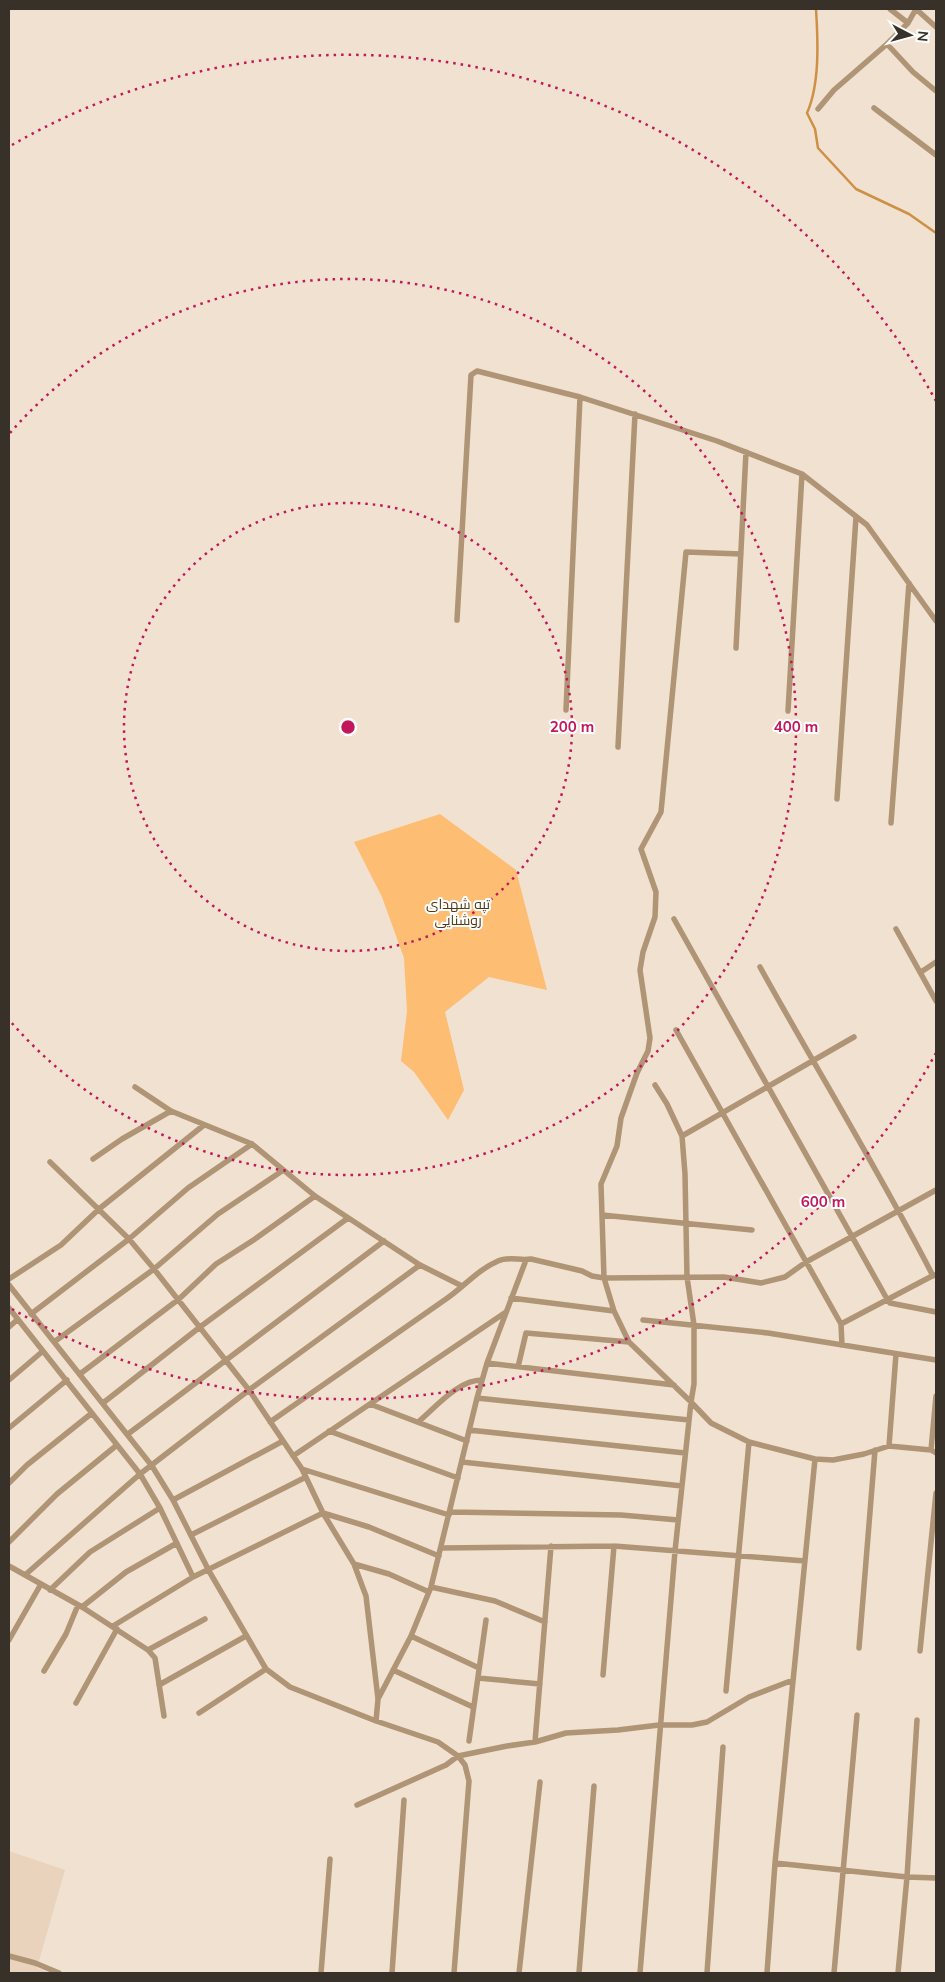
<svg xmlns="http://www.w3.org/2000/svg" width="945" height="1982" font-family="Mulish,Cairo,sans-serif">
	<rect width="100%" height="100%" fill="#f1e1d0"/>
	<path fill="#e9d3bd" d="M9,1851L65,1870L37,1968L50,1973H9Z"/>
	<path fill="#fdbd72" d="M440,814L516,870L547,990L489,977L445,1012L464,1090L448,1120L414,1072L401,1061L407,1011L404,958L382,897L354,842Z"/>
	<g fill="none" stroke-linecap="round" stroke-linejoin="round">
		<path stroke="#cd9044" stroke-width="2.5" d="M816,9C818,40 820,84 807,113L815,129L818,148L856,189L909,214L936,233"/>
		<path stroke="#af9476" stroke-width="5.5" d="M890,9L908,23
			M916,9L936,27
			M887,44L913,72L936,91
			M874,108L936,155
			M818,109L834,90L887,44L908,23L916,9
			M457,620L471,375L477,371L580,397L717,441L802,474L867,525L936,621
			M736,648L746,452
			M566,710L580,397
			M788,711L802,474
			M618,747L635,414
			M837,799L856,517
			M891,823L909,583
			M674,919L887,1299L890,1303L936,1312
			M896,929L936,1001
			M760,967C817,1070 879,1171 933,1276
			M921,972L936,962
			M676,1030L841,1324L842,1345
			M655,1085L667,1104L682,1136L685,1174L687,1277L694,1325V1384L691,1402L711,1423L749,1442L815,1459L833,1460L864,1454L889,1446L931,1450L936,1453
			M135,1087L171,1111L252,1144L315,1196L420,1265L462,1286
			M682,1136L854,1037
			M93,1159L122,1139L171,1111
			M50,1162L129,1239L154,1269L249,1390L302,1469L323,1513L354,1564L366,1596L378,1699L376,1721
			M602,1215L752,1230
			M9,1279L61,1245L99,1209L204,1125
			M9,1285L152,1466L173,1500L209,1571L266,1669L290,1687L376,1721L438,1742L458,1756L465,1765L469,1781L454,1973
			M511,1298L614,1311
			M9,1308L140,1474L160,1508L193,1577
			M31,1314L129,1239L188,1188L252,1144
			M643,1320L768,1333L936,1360
			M841,1324L934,1275
			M9,1327L18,1319
			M54,1342L154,1269L218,1214L282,1171
			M487,1363L674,1385
			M518,1367L526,1333L629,1342
			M80,1374L179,1299L216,1264L255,1239L315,1196
			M9,1380L43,1351
			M477,1398L689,1420
			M103,1403L200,1327L348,1218
			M370,1404L467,1441
			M270,1422C328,1381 387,1340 446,1299C464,1287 477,1270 498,1261C509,1256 520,1261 531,1259L582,1271L592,1276L604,1278L724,1277L761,1283L785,1277L806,1262L936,1190
			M418,1422C436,1407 458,1380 482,1380
			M9,1428L67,1380
			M469,1430L685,1453
			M329,1431L458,1478
			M128,1434L384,1241
			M889,1446L896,1354
			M931,1450L936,1396
			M293,1456L506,1312
			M462,1462L682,1486
			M302,1469L449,1515
			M9,1483L27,1465L92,1413
			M173,1500L283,1441
			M450,1512L621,1515L678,1520
			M191,1535L306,1477
			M9,1542L57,1494L117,1445
			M442,1548L614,1546L805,1561
			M354,1564L389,1574L429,1592
			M9,1566L82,1607L148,1650L155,1658L164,1716
			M25,1575L140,1474L249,1390L420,1265
			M431,1587L495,1601L545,1622
			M50,1590L90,1552L160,1508
			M82,1607L126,1572L177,1543
			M113,1626L193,1577L323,1513L369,1527L439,1556
			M411,1636L479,1668
			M9,1640L41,1584
			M859,1648L875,1450
			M148,1650L205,1619
			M920,1651L936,1493
			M393,1670L473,1707
			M44,1671L66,1634L78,1605
			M603,1675L614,1546
			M478,1678L540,1684
			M159,1685L246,1636
			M726,1691L749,1442
			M378,1699L411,1636L431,1587L477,1398L487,1363L526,1260
			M76,1703L117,1629
			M199,1713L266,1669
			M469,1741L486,1620
			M535,1742L551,1546
			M357,1805L446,1765L458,1756L507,1746L535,1742L566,1733L618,1730L659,1725H692L707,1722L749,1697L793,1680
			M775,1863L907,1877L936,1878
			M9,1956L35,1963L59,1973
			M321,1973L330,1859
			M392,1973L404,1800
			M519,1973L540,1782
			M579,1973L594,1786
			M640,1973L675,1551L691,1402L629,1342L614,1311L604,1278L601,1184L617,1146L621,1118L637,1073L648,1051L650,1038L640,970L643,952L655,917L656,892L641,849L661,812L686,552L741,554
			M707,1973L723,1747
			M767,1973L775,1863L815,1459
			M834,1973L857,1715
			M898,1973L907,1877L917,1720"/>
	</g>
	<g fill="none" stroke="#c2185b" stroke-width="2.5" stroke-dasharray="2.5 5">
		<circle cx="348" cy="727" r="224"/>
		<path d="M10 433A448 448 0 1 1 10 1021"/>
		<path d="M936 1053A672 672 0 0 1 12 1309M12 145A672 672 0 0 1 936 401"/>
	</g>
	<g text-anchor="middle" stroke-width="4" stroke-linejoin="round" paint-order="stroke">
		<g font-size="14" fill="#523818" stroke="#fff">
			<text x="458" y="909">تپه شهدای<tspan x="458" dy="16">روشنایی</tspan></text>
		</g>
	</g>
	<circle cx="348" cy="727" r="8" fill="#c2185b" stroke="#fff" stroke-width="2.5"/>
	<g font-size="15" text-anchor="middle" font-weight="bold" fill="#c2185b" stroke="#fff" stroke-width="4" stroke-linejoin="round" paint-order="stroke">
		<text x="572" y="732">200 m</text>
		<text x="796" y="732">400 m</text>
		<text x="823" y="1207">600 m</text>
	</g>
	<rect width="945" height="1982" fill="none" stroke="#37312a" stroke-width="20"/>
	<g transform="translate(910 35) rotate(96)" stroke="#ffffff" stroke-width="4" paint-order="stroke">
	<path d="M0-4L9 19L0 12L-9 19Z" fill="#37312a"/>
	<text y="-8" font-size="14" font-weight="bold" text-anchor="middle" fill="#37312a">N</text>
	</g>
</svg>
